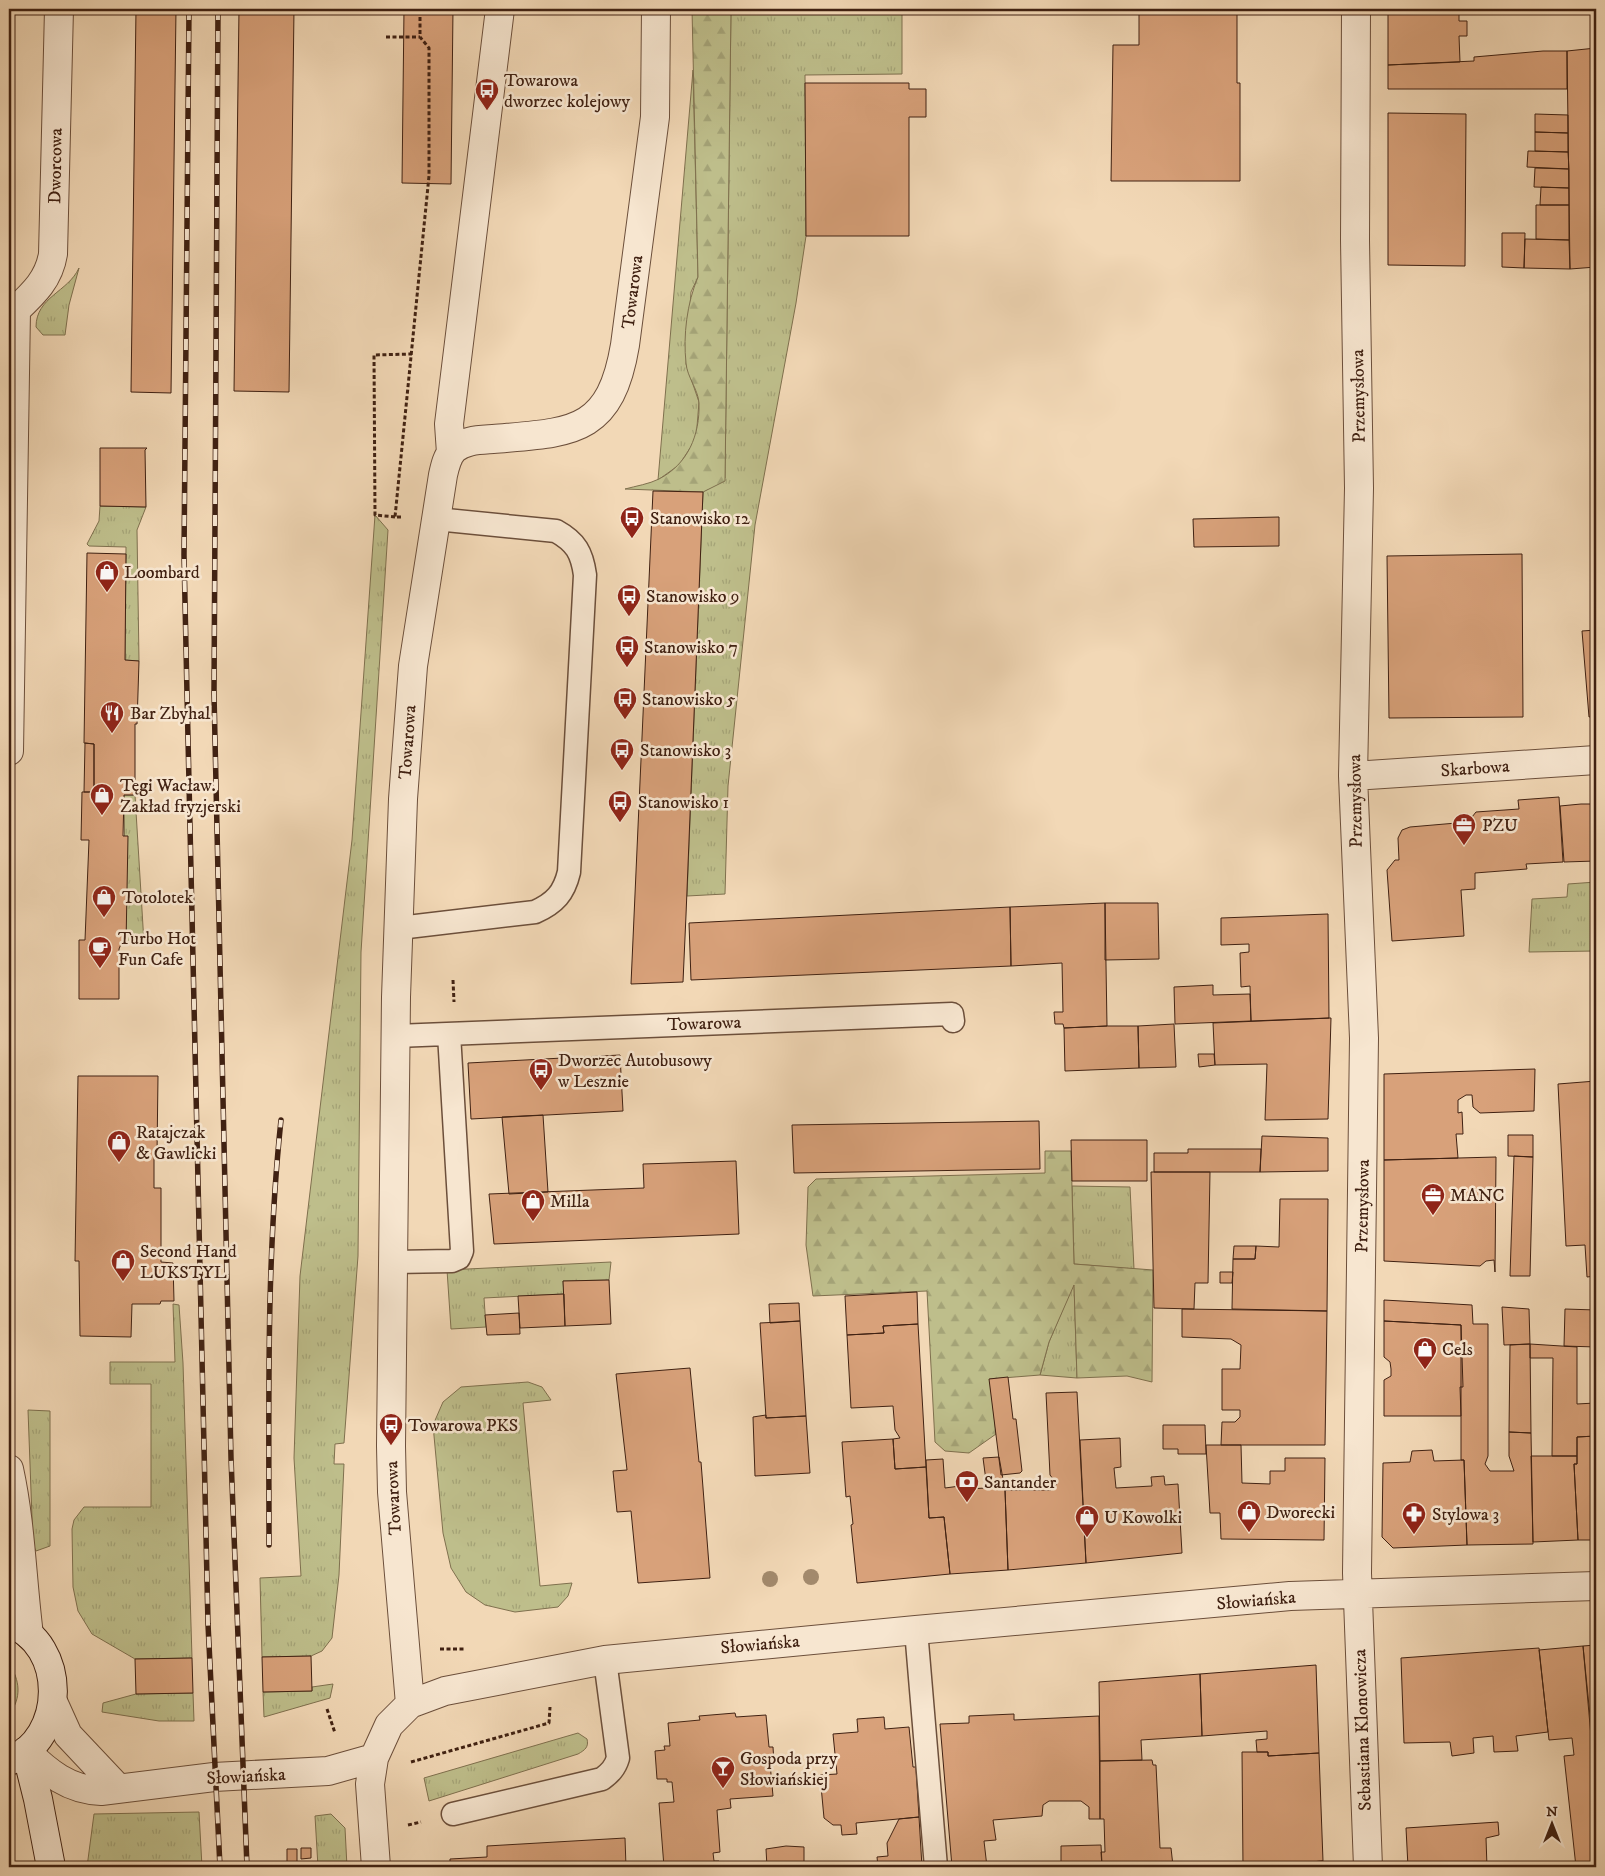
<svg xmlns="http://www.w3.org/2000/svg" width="1605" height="1876" font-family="'IM FELL DW Pica',serif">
	<defs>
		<pattern id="grass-tufts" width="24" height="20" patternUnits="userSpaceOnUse" patternTransform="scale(1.25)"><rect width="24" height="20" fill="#bebe8b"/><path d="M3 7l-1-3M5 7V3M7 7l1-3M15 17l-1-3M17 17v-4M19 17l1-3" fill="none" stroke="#a4a377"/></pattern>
		<pattern id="forest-firs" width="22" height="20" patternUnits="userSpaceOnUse" patternTransform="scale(1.25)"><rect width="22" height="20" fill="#bebe8b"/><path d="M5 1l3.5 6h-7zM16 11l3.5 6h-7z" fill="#a4a377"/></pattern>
	</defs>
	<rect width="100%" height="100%" fill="#f2d8b6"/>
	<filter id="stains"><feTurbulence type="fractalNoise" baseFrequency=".004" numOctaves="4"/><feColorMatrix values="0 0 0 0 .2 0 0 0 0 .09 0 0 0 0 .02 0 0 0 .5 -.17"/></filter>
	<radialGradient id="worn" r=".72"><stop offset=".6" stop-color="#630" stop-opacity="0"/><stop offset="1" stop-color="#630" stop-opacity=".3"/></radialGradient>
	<path fill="url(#grass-tufts)" stroke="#7f704e" d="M731,9H902V74L805,75L806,236L796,303L755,525L728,786L725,894L687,896L703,492L725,478Z
		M693,70L698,277L691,292L686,364L699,402L696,439L679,465L658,480Z
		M79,268L69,305L65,335H43L36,327C36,297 68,292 79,268Z
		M100,506L146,507L137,530L139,661L125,660L126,547L89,546L87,544L99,521Z
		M375,515L388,530L361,952L358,1256L344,1443L335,1444L334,1464H344L339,1575L332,1638L322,1651L311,1656L262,1657L260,1578L301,1576L294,1458L300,1276L352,840Z
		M124,795H135L144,943L126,944Z
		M1596,882V951L1529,952L1532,899L1567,897L1568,884Z
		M1072,1186L1130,1187L1134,1269L1074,1264Z
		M611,1262L609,1280L563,1281L564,1294L484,1298L486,1327L451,1329L447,1270Z
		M1074,1283L1077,1378L1040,1375L1049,1342Z
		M173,1304L179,1305L183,1363L192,1658L135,1659L92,1634L78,1611L73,1587L72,1529L74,1520L84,1507H151V1384H110V1362H175Z
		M528,1382L542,1387L551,1400L523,1403L540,1586L572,1583L568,1596L558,1607L515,1612L485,1605L466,1592L451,1568L443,1533L433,1425L443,1402L461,1387Z
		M28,1410L50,1411V1546L36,1551L33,1545Z
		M333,1684L330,1698L264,1717L263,1692L312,1691V1687Z
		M193,1693L194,1721H159L102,1712L103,1703L136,1694Z
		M578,1733L587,1739C589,1747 585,1750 578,1754L429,1801L424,1778Z
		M199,1812L202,1867H87L94,1814Z
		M331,1814L345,1828L347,1867H318L315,1816Z"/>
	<path fill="url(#forest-firs)" stroke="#7f704e" d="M692,9H731L725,481L703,492L625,489C636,486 649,484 659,479C688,464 700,435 699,403C698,389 687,377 686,363C683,335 687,303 698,277Z
		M1045,1151H1071L1074,1264L1153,1270L1152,1382L1127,1376L1077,1378L1074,1285L1049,1342L1040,1375L990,1379L996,1434L969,1453L945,1451L935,1442L927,1291L813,1296L806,1245L808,1187L816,1179L1045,1173Z"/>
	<path fill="#bebe8b" stroke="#7f704e" d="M9,1663C20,1681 22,1697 9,1715Z"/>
	<path fill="#d8a17a" stroke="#402112" d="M136,9H176L171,393L131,392Z
		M239,9H294L289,392L234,391Z
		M404,9H453L451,184L402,183Z
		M1139,9H1237V83H1240V181H1111L1113,45H1139Z
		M1388,9H1459V21H1467V36H1459L1460,62L1388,65Z
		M1596,48V267L1570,269L1567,51Z
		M1543,51H1567V89H1388V65L1474,61V57Z
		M805,83H909V89H926V117H909V236H806Z
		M1388,113L1466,114L1465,266L1388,265Z
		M1535,114L1568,115V133L1535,132Z
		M1535,132L1568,133V152L1535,151Z
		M1528,151L1568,152L1569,169L1527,167Z
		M1535,168L1569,169V188L1534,187Z
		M1541,187L1569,188V205H1540Z
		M1536,205H1569V240L1536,239Z
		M1502,233H1525L1524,268L1502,267Z
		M1525,239L1569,240L1570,269L1524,268Z
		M100,448H147L145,450L146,507L100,506Z
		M653,491L703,492L686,915L683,982L631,984Z
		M1279,517V546L1194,547L1193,519Z
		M87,553L126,554L125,660L139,661L137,724H135V795H124L123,836H128L126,944H121L119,949V999H79V940H85L89,840H81L82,792H94V744L84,743Z
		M1522,554L1523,717L1389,718L1387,556Z
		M1596,630V716L1589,717L1582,631Z
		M85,743L94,744V792H84Z
		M1559,797L1563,862L1526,864L1527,869L1475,873V889L1461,890L1464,936L1392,941L1387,870L1395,860H1399L1398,838L1402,830L1410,827L1468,822L1476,812L1519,809L1518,800Z
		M1581,804H1596V861L1564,862L1560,806Z
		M1105,903L1107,1026L1064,1028L1063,1024H1055L1054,1012H1063L1062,963L1011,966L1010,907Z
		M1105,903H1158L1159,959L1105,960Z
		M1010,907L1011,966L691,980L689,923Z
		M1328,914L1329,1018L1251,1021L1250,986L1241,987L1240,953L1249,952V944L1221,945V918Z
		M1213,985V995L1250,994L1251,1021L1175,1024L1174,987Z
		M1331,1018L1328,1119L1265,1120L1267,1064L1215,1065L1213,1023Z
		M1174,1024L1176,1067L1139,1068L1138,1026Z
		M1107,1026H1138L1139,1068L1065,1071L1064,1028Z
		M1198,1054H1214L1215,1065L1199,1067Z
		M620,1055L623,1111L471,1119L468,1063Z
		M1535,1069L1534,1111L1480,1113L1473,1107L1472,1095H1466L1458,1100V1113L1462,1112L1463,1134H1456L1458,1158L1384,1160V1074Z
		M78,1076H158L157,1154H154V1188H161V1262L173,1263L174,1301H161L160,1304H132L131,1337L80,1336L79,1261H75Z
		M1596,1081V1276L1587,1277L1585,1245L1566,1246L1558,1084Z
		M543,1115L548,1192L509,1194L502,1117Z
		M1039,1121L1040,1169L794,1173L792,1125Z
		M1508,1135H1533V1157L1508,1156Z
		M1262,1136L1328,1138V1171L1260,1172Z
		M1071,1140H1147V1181H1072Z
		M1188,1149H1261L1260,1172H1154V1153H1188Z
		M1514,1156L1533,1157L1530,1276H1510Z
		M1496,1157L1495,1272L1494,1260L1486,1261L1480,1266L1384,1261V1160Z
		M736,1161L739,1234L494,1244L489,1194L644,1188L643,1164Z
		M1151,1172H1210L1208,1283H1195L1194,1309L1154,1308Z
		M1280,1199H1328L1327,1311L1232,1309L1233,1259H1255L1256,1246L1279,1247Z
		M1234,1246H1256L1255,1259H1233Z
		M1220,1272H1233L1232,1283H1220Z
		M609,1280L611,1324L565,1326L563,1281Z
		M917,1292L918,1324L883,1326L884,1333L847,1335L845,1296Z
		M564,1294L565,1326L520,1328L518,1296Z
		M1384,1300L1472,1305L1473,1324H1488V1456L1485,1464L1490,1471H1514L1509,1456V1432L1531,1433L1533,1544L1467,1545L1464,1460H1461V1325L1384,1321Z
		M799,1303L800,1321L770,1323L769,1304Z
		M1502,1307L1529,1309L1530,1344L1504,1345Z
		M1182,1309L1327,1311L1325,1445H1221L1222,1422H1235L1240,1417V1410H1222V1369H1240L1241,1345L1231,1339L1182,1337Z
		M1565,1309L1596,1310V1347L1564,1346Z
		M519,1313L520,1334L487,1335L485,1315Z
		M800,1321L806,1416L766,1418L760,1323Z
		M1384,1321L1461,1325L1463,1387H1460L1461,1416H1384V1380L1391,1376V1369L1390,1362L1384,1357Z
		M918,1324L926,1467L895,1469L893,1439L900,1438L895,1430L893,1406L851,1408L847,1335L884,1333L883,1326Z
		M1530,1344L1577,1347V1404L1595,1403L1596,1436L1577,1437V1456H1552L1553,1358H1530Z
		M1530,1344L1531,1433L1509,1432L1510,1345Z
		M690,1368L699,1462H701L710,1578L638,1583L631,1511L617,1512L613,1471L627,1470L616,1374Z
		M1008,1377L1013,1419H1016L1022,1471L1020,1473L1001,1475L989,1379Z
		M1077,1392L1086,1563L1008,1570L1005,1490H1051L1057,1484L1050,1475L1046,1393Z
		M766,1415V1418L806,1416L810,1473L755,1476L753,1417Z
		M1163,1425H1205L1206,1454H1178V1449H1163Z
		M1596,1436V1540H1578L1574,1464H1577V1437Z
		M1120,1438L1121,1467L1114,1468L1116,1488L1152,1486L1151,1477L1164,1476L1165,1485L1178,1484L1182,1553L1086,1563L1080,1440Z
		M893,1439L895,1469L926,1467L929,1518L944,1517L950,1574L857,1583L851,1525L853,1524L850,1496L846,1497L842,1442Z
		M1206,1445H1241L1242,1483L1270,1484V1471H1285V1458H1325L1324,1540L1221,1539L1220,1513H1210Z
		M1432,1450L1434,1461L1464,1460L1467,1545L1393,1548L1382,1537L1383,1463L1410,1462L1412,1451Z
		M1531,1456H1577V1464H1574L1578,1540L1533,1542Z
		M999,1457L1005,1490L1008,1570L950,1574L944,1517L929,1518L926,1460L943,1459L945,1488L960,1486L964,1489L987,1488L983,1458Z
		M1596,1645V1735L1592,1736L1583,1646Z
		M1583,1646L1596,1793V1867H1576L1564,1756L1574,1755L1572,1738L1549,1740L1539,1650Z
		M1539,1648L1548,1732L1516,1736L1518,1751L1494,1752L1493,1736L1473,1738L1474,1753L1452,1756L1450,1742L1404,1743L1401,1658Z
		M311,1656L312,1691L263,1692L262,1657Z
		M192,1658L193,1693L136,1694L135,1659Z
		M1316,1665L1319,1753L1268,1756V1752H1257L1256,1740L1267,1739V1731L1202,1736L1200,1674Z
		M1200,1674L1202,1736L1141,1740L1142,1760L1100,1761L1099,1682Z
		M735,1713L736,1717L766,1715L769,1747H773L774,1763H770L773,1796L730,1799L731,1808L717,1810L720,1852L713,1853L714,1861H719L720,1867H664L659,1803L674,1802L672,1782H667V1779H657L655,1751L665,1750L664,1746H670L668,1723L700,1720L699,1716Z
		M1014,1714V1720L1099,1716L1100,1819H1089V1807L1081,1801H1049L1043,1805L1042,1816L993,1820L996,1840L984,1841L987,1867H952L940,1724L969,1723V1716Z
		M884,1717L885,1729L909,1727L913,1767H916L919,1817L856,1823L857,1834L842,1835L841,1825H833L824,1818L820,1775L837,1774L833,1734L858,1732L857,1719Z
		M1242,1752H1268V1756L1319,1753L1323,1861L1243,1867Z
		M1593,1755H1596V1781Z
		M1152,1760L1153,1765H1156L1160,1848H1171L1173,1866L1243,1863V1867H1102L1101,1852H1105L1104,1819H1100V1761Z
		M919,1817L922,1867H878L877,1857L888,1856L887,1843L899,1819Z
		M1498,1822L1499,1835L1486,1838L1487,1867H1408L1406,1828Z
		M625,1838L626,1867H450V1859L487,1857V1846Z
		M1101,1845L1102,1864L1061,1866V1846Z
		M786,1846L804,1847V1867H767L766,1849Z
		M301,1848H311V1858L301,1859Z
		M287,1849H297V1864H287Z
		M1323,1861V1867H1243Z"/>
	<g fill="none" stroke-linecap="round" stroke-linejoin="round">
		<g stroke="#6c4f3b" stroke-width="25">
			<path id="lane" d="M399,928L535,912C555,903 564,893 569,872L585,575C582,553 576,542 556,531L436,519
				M396,1036L952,1014L953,1021
				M394,1262L452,1261L459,1258L462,1251L449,1034
				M916,1630L936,1867
				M453,1814L602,1779C610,1773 615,1768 618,1758L605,1660"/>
		</g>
		<g stroke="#6c4f3b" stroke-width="30">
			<path id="street" d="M1356,9L1355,240L1359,488L1353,776L1364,1038L1357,1573L1368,1867
				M451,453L449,424L500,9
				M9,751L16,310C34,293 49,279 53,254L59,9
				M1353,776L1596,760
				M9,1469C21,1524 22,1580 29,1635
				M54,1704L68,1735L118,1788
				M410,1704L392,1492L391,1446L396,997L403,799L413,666L443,475C445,466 447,457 453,450C464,440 479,440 493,439C571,432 610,435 625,345L655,117L656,9
				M26,1751C47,1772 69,1790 101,1791L214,1777L328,1771L374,1758
				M376,1867L370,1784L374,1758L389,1725L410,1704L445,1691L605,1660L916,1630L1290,1596L1596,1586"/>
		</g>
		<g stroke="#402112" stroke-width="30">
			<path id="secondary" d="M9,1623C68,1644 67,1739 9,1761
				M26,1751L38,1799L51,1867"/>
		</g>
		<path stroke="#402112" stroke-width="3" stroke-dasharray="4 2.5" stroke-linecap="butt" d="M386,37H420
			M395,517L375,515L374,355L412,354
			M401,517H395L429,176V48L420,37V9
			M453,980L454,1002
			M440,1649H464
			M327,1709L335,1733
			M411,1762L549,1723L550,1707
			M408,1825L421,1822"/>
		<use href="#lane" stroke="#f7e6d0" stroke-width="22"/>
		<use href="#street" stroke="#f7e6d0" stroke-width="28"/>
		<use href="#secondary" stroke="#f7e6d0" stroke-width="28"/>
		<g stroke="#402112" stroke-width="5.5">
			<path id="rail" d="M189,9L184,555L187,694L208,1624L220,1867
				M218,9L214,694L231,1458L247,1867
				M269,1545C269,1403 266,1262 281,1120"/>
		</g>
		<use href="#rail" stroke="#f7e6d0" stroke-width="4" stroke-dasharray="11" stroke-linecap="butt"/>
	</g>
	<g fill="#a2896c">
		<circle cx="811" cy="1577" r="8"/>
		<circle cx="770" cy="1579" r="8"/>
	</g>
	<defs>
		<g id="bus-pin" transform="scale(1.25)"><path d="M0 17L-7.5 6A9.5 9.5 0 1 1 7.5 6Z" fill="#8f2418" stroke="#f7e6d0"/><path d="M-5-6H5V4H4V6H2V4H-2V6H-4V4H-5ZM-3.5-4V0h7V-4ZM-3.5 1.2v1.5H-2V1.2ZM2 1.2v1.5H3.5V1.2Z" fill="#fff"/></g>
		<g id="shop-pin" transform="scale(1.25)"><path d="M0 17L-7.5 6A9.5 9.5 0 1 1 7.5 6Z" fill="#8f2418" stroke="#f7e6d0"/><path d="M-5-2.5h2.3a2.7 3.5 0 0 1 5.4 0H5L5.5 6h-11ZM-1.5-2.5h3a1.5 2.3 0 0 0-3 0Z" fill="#fff"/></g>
		<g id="restaurant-pin" transform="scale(1.25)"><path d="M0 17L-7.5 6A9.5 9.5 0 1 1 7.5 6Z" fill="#8f2418" stroke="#f7e6d0"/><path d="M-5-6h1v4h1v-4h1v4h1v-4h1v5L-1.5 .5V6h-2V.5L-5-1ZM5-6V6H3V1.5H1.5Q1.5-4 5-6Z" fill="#fff"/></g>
		<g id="office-pin" transform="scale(1.25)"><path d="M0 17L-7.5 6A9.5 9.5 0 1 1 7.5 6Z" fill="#8f2418" stroke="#f7e6d0"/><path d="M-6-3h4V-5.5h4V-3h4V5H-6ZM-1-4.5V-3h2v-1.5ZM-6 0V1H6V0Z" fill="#fff"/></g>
		<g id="cafe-pin" transform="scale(1.25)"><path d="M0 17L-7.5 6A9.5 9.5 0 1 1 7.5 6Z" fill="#8f2418" stroke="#f7e6d0"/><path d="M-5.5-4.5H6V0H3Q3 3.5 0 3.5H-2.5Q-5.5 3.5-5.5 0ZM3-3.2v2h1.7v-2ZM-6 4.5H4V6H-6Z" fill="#fff"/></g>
		<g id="bank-pin" transform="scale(1.25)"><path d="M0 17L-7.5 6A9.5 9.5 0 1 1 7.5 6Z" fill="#8f2418" stroke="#f7e6d0"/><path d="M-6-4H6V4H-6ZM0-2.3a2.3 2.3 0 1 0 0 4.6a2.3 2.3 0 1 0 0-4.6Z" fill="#fff"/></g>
		<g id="pharmacy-pin" transform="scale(1.25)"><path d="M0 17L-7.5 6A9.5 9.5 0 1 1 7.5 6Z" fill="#8f2418" stroke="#f7e6d0"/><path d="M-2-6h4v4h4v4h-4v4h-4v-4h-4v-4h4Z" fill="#fff"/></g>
		<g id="bar-pin" transform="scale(1.25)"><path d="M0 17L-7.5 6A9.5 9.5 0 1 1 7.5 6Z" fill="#8f2418" stroke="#f7e6d0"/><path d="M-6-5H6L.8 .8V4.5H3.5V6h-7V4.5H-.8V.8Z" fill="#fff"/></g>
	</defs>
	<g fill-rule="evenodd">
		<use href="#bus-pin" x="487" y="90"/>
		<use href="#bus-pin" x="632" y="518"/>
		<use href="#shop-pin" x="107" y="572"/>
		<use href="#bus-pin" x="629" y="596"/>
		<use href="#bus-pin" x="627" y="647"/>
		<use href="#bus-pin" x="625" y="699"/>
		<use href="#restaurant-pin" x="112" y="713"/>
		<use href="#bus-pin" x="622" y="750"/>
		<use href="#shop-pin" x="102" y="795"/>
		<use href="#bus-pin" x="620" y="802"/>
		<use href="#office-pin" x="1464" y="825"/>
		<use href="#shop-pin" x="104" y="897"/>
		<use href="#cafe-pin" x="100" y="948"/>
		<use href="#bus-pin" x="541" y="1070"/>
		<use href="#shop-pin" x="119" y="1142"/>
		<use href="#office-pin" x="1433" y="1195"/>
		<use href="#shop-pin" x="533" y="1201"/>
		<use href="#shop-pin" x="123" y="1261"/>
		<use href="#shop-pin" x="1425" y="1349"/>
		<use href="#bus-pin" x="391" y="1425"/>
		<use href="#bank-pin" x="967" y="1482"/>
		<use href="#shop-pin" x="1249" y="1512"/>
		<use href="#pharmacy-pin" x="1414" y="1514"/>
		<use href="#shop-pin" x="1087" y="1517"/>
		<use href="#bar-pin" x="723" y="1768"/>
	</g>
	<g text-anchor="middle" stroke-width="5" stroke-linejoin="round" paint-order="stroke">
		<g font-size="18" fill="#402112" stroke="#f7e6d0" text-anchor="start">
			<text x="504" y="86">Towarowa<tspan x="504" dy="21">dworzec kolejowy</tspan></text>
			<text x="650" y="524">Stanowisko 12</text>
			<text x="124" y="578">Loombard</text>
			<text x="646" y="602">Stanowisko 9</text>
			<text x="644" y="653">Stanowisko 7</text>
			<text x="642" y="705">Stanowisko 5</text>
			<text x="130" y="719">Bar Zbyhal</text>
			<text x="640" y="756">Stanowisko 3</text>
			<text x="120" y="791">Tęgi Wacław.<tspan x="120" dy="21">Zakład fryzjerski</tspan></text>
			<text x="638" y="808">Stanowisko 1</text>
			<text x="1482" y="831">PZU</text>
			<text x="122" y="903">Totolotek</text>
			<text x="118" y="944">Turbo Hot<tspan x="118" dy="21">Fun Cafe</tspan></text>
			<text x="558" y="1066">Dworzec Autobusowy<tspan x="558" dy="21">w Lesznie</tspan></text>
			<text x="136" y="1138">Ratajczak<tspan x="136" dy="21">&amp; Gawlicki</tspan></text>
			<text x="1450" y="1201">MANC</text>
			<text x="550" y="1207">Milla</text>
			<text x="140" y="1257">Second Hand<tspan x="140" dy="21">LUKSTYL</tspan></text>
			<text x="1442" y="1355">Cels</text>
			<text x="408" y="1431">Towarowa PKS</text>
			<text x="984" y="1488">Santander</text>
			<text x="1266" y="1518">Dworecki</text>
			<text x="1432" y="1520">Stylowa 3</text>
			<text x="1104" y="1523">U Kowolki</text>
			<text x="740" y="1764">Gospoda przy<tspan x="740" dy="21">Słowiańskiej</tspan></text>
		</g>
		<g font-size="18" fill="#402112" stroke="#f7e6d0">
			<text transform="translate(55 166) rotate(-89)" y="6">Dworcowa</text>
			<text transform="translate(632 292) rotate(-83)" y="6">Towarowa</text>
			<text transform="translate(1358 396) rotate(-91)" y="6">Przemysłowa</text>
			<text transform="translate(407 742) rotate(-86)" y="6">Towarowa</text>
			<text transform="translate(1475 768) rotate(-4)" y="6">Skarbowa</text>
			<text transform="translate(1355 801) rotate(-91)" y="6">Przemysłowa</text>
			<text transform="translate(704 1023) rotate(-2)" y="6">Towarowa</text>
			<text transform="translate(1362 1206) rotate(-89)" y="6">Przemysłowa</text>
			<text transform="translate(393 1498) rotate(-93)" y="6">Towarowa</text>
			<text transform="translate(1256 1600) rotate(-5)" y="6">Słowiańska</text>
			<text transform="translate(760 1644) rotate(-5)" y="6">Słowiańska</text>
			<text transform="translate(1362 1730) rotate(-92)" y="6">Sebastiana Klonowicza</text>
			<text transform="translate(246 1776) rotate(-3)" y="6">Słowiańska</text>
		</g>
	</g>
	<rect width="1605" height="1876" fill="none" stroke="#f2d8b6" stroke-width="30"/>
	<rect x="10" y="10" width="1585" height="1856" fill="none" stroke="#402112" stroke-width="2.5"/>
	<rect x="15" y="15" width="1575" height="1846" fill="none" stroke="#402112"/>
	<g transform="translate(1552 1824)" stroke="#f7e6d0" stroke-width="4" paint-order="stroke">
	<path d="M0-4L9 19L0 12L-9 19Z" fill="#402112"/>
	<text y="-8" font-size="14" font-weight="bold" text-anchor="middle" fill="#402112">N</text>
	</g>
	<rect width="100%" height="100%" filter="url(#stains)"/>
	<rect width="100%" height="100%" fill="url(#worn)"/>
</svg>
